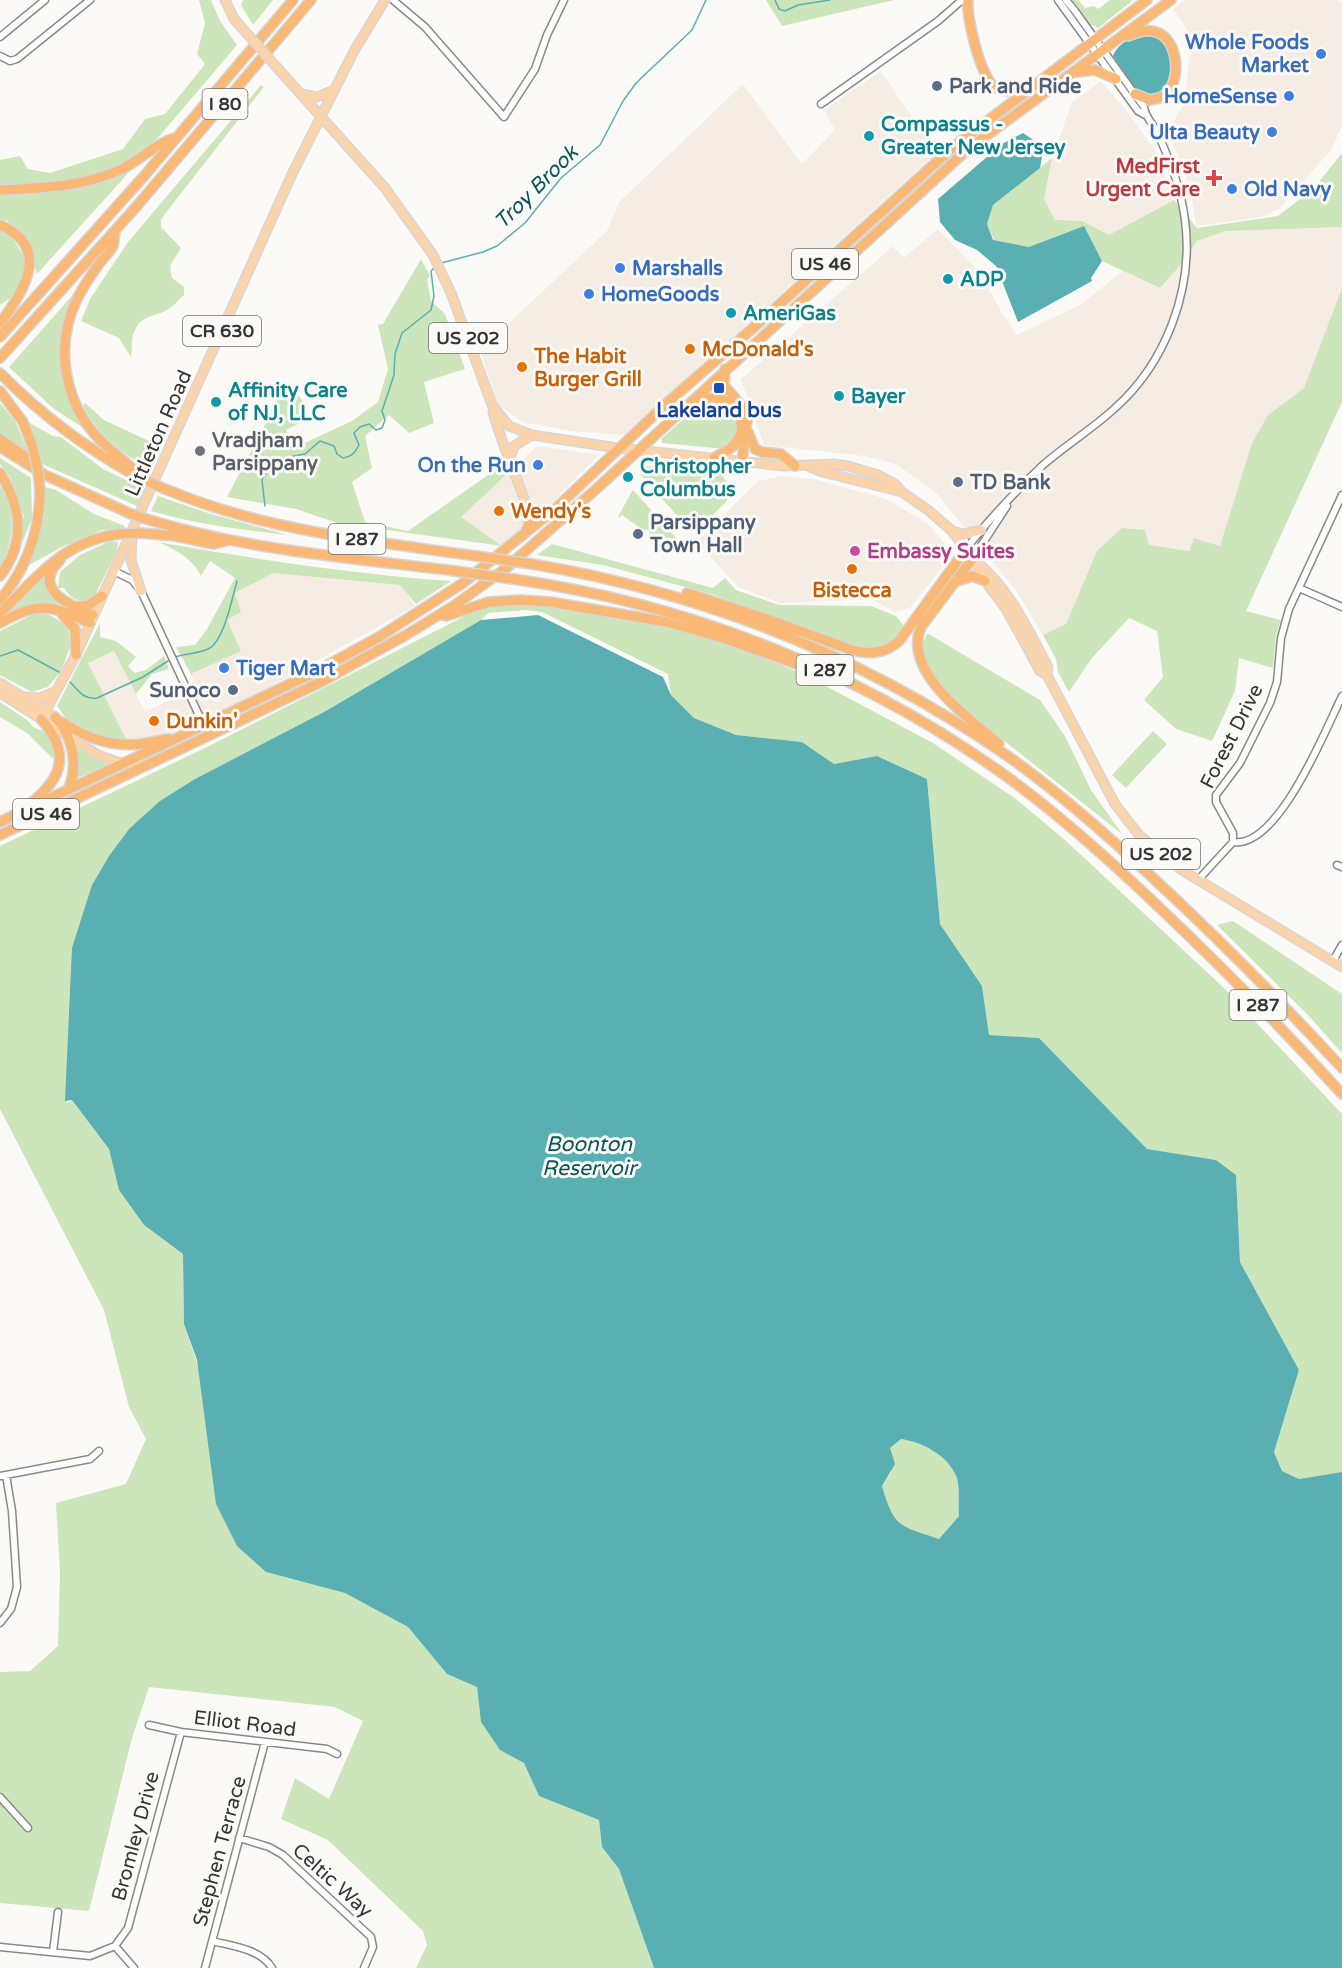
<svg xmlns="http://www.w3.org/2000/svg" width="1342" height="1968" font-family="'Varela Round',sans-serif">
	<rect width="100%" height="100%" fill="#fcfaf7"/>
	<path fill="#f5ece4" d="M1184,0H1337L1342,4V125L1331,150L1279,209L1262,217L1196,226L1193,204L1184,168L1162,122L1174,121L1185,101L1189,60L1194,46L1183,23L1173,9Z
		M881,71L936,153L626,435L570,431L523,422L497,404L480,350L607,231L619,202L743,84L802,164L835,130L824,110Z
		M1101,81L1126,110L1156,152L1174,200L1109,235L1082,221H1055L1044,199L1052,158L1072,102Z
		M1342,227V288L1304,388L1268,415L1252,443L1220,547L1194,538L1189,551L1149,545L1145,530L1097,551L1066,624L1043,635L1017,592L937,494L896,464L864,456L764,445L741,379L893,246L904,258L938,229L980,273L1002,313L1017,335L1080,305L1123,271L1160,288L1178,268L1197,241L1225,231Z
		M537,446L599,455L520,534L502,546L460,517Z
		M781,476L813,479L886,499L927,523L953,553L910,608L894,612L872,599L780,603L738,587L697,542L758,481Z
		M273,573L401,585L415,606L268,688L206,719L159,737L126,739L88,663L114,651L145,712L183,693L195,684L191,674L241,651L226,619L235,593Z"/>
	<path fill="#cde5bb" d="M199,0H211L220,21L237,45L122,180L37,274L29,244L8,221L0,219V160L20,156L28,169L50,173L123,149L145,119L165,114L205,64L197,54L205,23Z
		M243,0H273L253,25L241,5Z
		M766,0H894L782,26Z
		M1069,0H1078L1085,8L1094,6L1098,9L1110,0H1131V2L1098,28L1093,25L1090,26Z
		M261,85L264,87L161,219V227L181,248L170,266L172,278L184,287V295C179,299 175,305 170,308C158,317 142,314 135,330C130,339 133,348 131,357L119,338L81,321L90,299L128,242Z
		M1342,153V227L1225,231L1197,241L1178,268L1160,288L1102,261L1084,226L1029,247L994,240L987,224L993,205L1052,158L1044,199L1055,220L1082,221L1109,235L1174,200L1197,228L1278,216L1314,188Z
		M0,231L12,238L25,258V271L15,295L0,305Z
		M421,259L430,276L427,279L431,301L445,314L465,369L424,382L434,423L409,433L389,415L365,436L372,468L352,482L365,522L408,531L505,463L509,472L461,517L502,546L337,523L296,509L227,497L278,400H287L294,390L305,404L301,406L308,419L286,430L296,447L352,421L378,402L388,369L378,325L383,324Z
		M1342,288V402L1246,611L1281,620L1276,635L1273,668L1239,658L1235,691L1212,741L1176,729L1144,700L1163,677L1157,631L1129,618L1092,658L1069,692L1058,672L1056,659L1043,635L1066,624L1097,551L1122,528L1145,530L1149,545L1189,551L1194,538L1220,546L1252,443L1268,415L1304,388Z
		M78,289L62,373L88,431L54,409L9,367Z
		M712,401L728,405L738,422L737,437L724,449L662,443L661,439L697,407Z
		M0,403L15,421L29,454L0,433Z
		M85,403L104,420L149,441L152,437L163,444L152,469C121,454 100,437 83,406Z
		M30,423L53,436L61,437L103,469L145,489L137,506L42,464Z
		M0,458L31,478L32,518L17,556L24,516L10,477L0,464Z
		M647,466L707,469L721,473L732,492L725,503L698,529H689L640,474Z
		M0,486C17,511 14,542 0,567Z
		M45,487L56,490L94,514L125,526L124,531L102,530L62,547L29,565L44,518Z
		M632,491H634L682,544V546L667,545L663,549L665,543L649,533L650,531L646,529L644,531L622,515L619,518L618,517Z
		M158,496L211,514L288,535C241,530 196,524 151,511Z
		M110,541L118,542L117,551L94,597C79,603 73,601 64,588H58L60,572L80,555Z
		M158,542C255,559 352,574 451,581L416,604L400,585L273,573L235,593L241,612L227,620L241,651L191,674L176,647L195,645L207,629L235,578L210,561L201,576C192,558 176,550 158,542Z
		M552,544L713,588L725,578L736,590L779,605L871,606L896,616L904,626C890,648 878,650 853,646L711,594L603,565L537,555Z
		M48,571C54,603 55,602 85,616C66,609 46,599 26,605C20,607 14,611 8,612Z
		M529,602L671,627L726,643L805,675L933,743L1016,799L1065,840L1223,987L1342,1114V1472L1299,1479L1282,1471L1274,1452L1299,1370L1240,1262L1236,1175L1216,1160L1147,1149L1039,1038L989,1035L982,986L940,924L927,779L877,756L834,764L802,742L736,735L694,718L671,695L668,674L542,612L527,610L488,613L481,620L324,712L195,779L129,829L109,856L92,885L65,1100L68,1103L72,1100L109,1149L119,1190L144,1225L183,1254L184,1324L266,1572L345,1593L408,1627L447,1674L477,1687L481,1722L500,1750L524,1762L539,1796L599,1820L602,1847L619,1869L654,1968H416L427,1945L423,1931L328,1840L281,1819L295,1778L329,1799L363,1721L335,1707L149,1687L132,1738L89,1911L0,1903V1672L30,1671L58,1646L60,1574L56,1503L126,1484L146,1439L129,1407L104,1310L0,1109V846L207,747L479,609Z
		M34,614H48L67,625L71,644L62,670L48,687L32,692L0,675V631Z
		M100,623V637L116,641L136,657L128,666L135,673L146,670L164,656L169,669L152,674L136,694L114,651L88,663L126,739C112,741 77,728 66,718C63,715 60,710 57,706Z
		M927,633L1040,700L1065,736L1091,790L1122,834L974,717C956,700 925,673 923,647C923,642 926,637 927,633Z
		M0,702L27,720L33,727L43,731L52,741L54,760L27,733L0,717Z
		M1153,731L1167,744L1126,788L1112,775Z
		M76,748L108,765L77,778Z
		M1233,921L1342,994V1053L1307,1014L1217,925Z
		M901,1439C923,1442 949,1455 957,1478C960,1489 958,1505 959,1516L939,1539L905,1529L889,1511L882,1486L891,1472L890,1448Z"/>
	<path fill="#59afb1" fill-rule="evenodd" d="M1155,34L1167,43L1172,57V74L1166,90L1154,97L1141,94L1136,89L1113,56C1115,48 1127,39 1135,36C1140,33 1149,34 1155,34Z
		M1023,133L1038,143L1042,157L1040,168L993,205L987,224L993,240L1029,247L1084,226L1102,261L1091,278L1092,281L1018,322L996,266L977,250L955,240L940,222L938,199L1002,144Z
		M538,615L663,677L671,695L694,718L736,735L802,742L834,764L877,756L927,779L940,924L982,986L989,1035L1039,1038L1147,1149L1216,1160L1236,1175L1240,1262L1299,1370L1274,1452L1282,1471L1299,1479L1342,1472V1968H654L619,1869L602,1847L599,1820L539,1796L524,1763L500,1750L481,1722L477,1687L447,1674L408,1627L345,1593L266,1572L237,1546L216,1504L197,1360L184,1324L183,1254L144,1225L119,1190L109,1149L72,1100L65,1101L72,948L92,885L109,856L129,829L160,801L195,779L324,712L481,620ZM901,1439C923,1442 949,1456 957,1478C960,1489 958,1505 959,1516L939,1539C900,1526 894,1528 882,1486L895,1464L890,1448Z"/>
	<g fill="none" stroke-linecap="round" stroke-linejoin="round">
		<path stroke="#59afb1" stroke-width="1.5" d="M775,0L779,9L785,11L798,5L830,0
			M441,263L483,252L497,246L525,223L561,178L600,145L623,101L636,83L692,30L706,0
			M265,506L262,480L266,473L289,457L305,454L320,441L334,446L337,454L343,458C351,457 355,453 359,445L354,433L360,427L369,424L376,430L382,428L385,420L382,411L394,375L395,354L402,333L431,310L434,296L431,271L435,267
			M0,656L18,650L59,672
			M175,657C186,653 198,654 208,649C224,642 232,598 237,581
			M70,682C78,690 83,700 97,698L143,677L171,659"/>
		<g stroke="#8b8986" stroke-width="9">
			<path id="minor" d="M393,0L425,27L504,117L535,69L547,35L564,0
				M1058,0L1138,111L1145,115
				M0,37L45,0
				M0,56L10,61L17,59L90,0
				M821,104L938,21L962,0
				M966,549C989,519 1016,491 1043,465C1066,445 1092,429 1114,409C1166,363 1194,289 1185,220C1181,189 1171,163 1158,134C1154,124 1145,118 1144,107L1075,11L1066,0
				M973,558L1007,506
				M114,571L132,580L141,591L204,726
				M1299,588L1342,607
				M1233,842C1278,849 1325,731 1342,696
				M1337,865L1342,867
				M1198,880L1233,842V833L1216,802V795L1240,763L1270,703L1277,682L1281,638L1289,609L1342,495
				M1333,961L1342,945
				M0,1476L90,1459L99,1451
				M0,1623L11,1609L17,1587L12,1511L6,1475
				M149,1725L181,1732L327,1749L337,1754
				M0,1797L28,1828
				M239,1838L269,1847L283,1855L371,1937L373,1947L364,1968
				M212,1941C232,1946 261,1949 272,1968
				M115,1946L134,1968
				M0,1947L90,1956L115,1946L128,1928L181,1732
				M53,1952L58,1912
				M205,1968L265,1742"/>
		</g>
		<g stroke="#d7d6d6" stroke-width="11">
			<path id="major" d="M225,0L234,19
				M281,72L385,188L433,255L451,293L492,405L509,426L532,435L618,448L784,466L834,464L848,466L878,475L895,484L902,492L928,510L951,530L973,558L985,581L1006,609L1040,671L1047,675L1115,804L1139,835L1182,870L1342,967
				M301,94L317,97L334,90
				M493,412C502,445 516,475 527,507
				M510,459L514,446L532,435
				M810,467L823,472L902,492
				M952,531L964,534L981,530
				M132,536L131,560L141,591
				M978,563C1011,591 1028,630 1048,667L1047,675
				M0,683L50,714
				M0,693L98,755L117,762L145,765
				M25,697L40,698L56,691
				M41,719L76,655L293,172L354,51L385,0"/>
		</g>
		<g stroke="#d7d6d6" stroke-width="12">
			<path id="highway" d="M968,0C966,17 981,80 996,88C1007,94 1017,89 1028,86
				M1128,36C1135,33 1143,30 1151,31C1177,33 1183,76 1167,93C1162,98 1156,99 1150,100L1135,94
				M1077,72L1095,70L1116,79
				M0,190C42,188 83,187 122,169C142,159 156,143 177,137
				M0,225C52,247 24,292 0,323
				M115,232C114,236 114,242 113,246C110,252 103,258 99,264C91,275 83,287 77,299C54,346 64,403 100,440C113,454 129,462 140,477
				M0,337L145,175L293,0
				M0,358L137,206L311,0
				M725,369L724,385L740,404L745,413L747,420L742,461
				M0,373C40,414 86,448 136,476
				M0,391L23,422L32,445
				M690,406C697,402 704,398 712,398C737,397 751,427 734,445C729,451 720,454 714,458
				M748,432L755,449L762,452L781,454L795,466
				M0,439L27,458
				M0,447L45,475L131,514
				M0,473C22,508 26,542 0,576
				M165,489C265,531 370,541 476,556
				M146,519C246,550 351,558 455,571
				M141,533L175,536L214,544L226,541
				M525,533L529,525L527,507
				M973,558L921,627C902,672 970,719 999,744
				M60,560C30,590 72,606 93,615
				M532,564C704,593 865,657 1009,757C1060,793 1106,834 1152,877C1218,938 1281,1002 1342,1068
				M513,579C688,604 854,669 999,771C1058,813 1111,861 1163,911C1225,970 1285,1031 1342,1094
				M958,581L972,576L985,581
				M687,593L764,618L852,650C869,655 887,653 900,640L966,549
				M0,600C27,568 40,531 40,490
				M75,607L89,605L102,596
				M0,613C38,577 63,541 119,534
				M62,614L75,629L76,655
				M446,616L489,602L521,600L550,602L667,622L726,639L799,665
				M0,623C39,601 50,605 90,623
				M55,717C73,736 79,766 68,790
				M62,722C87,738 110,747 140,744C150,743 159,740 169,739
				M30,804C64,777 70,752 41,719
				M0,822L313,673L379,637L463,583L555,509L668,402L760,322L953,147L1147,0
				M0,835L321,682L406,635L455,605L505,569L594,491L967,150L1171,0"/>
		</g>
		<use href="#minor" stroke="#fff" stroke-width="6"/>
		<use href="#major" stroke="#fbd4ac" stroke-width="8"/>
		<use href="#highway" stroke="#f9b875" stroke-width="9"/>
		<g stroke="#d7d6d6" stroke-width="11" stroke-linecap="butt">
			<path id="major-bridge" d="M234,19L281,72"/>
		</g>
		<g stroke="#d7d6d6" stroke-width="12" stroke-linecap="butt">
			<path id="highway-bridge" d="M32,445L38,471L40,490
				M147,481L165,489
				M131,514L146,519
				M119,534L141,533
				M476,556L532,564
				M455,571L513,579"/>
		</g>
		<use href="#major-bridge" stroke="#fbd4ac" stroke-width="8"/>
		<use href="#highway-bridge" stroke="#f9b875" stroke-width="9"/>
	</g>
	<g fill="#3f7fe0" stroke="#fcfaf7" stroke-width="2">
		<circle cx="1321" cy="54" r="6"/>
		<circle cx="1289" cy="96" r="6"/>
		<circle cx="1272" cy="132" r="6"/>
		<circle cx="1232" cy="189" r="6"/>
		<circle cx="620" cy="268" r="6"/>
		<circle cx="589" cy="294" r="6"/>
		<circle cx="538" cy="465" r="6"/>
		<circle cx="224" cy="668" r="6"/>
	</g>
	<g fill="#5c6f8a" stroke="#fcfaf7" stroke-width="2">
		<circle cx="937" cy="86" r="6"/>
		<circle cx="958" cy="482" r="6"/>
		<circle cx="638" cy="534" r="6"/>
		<circle cx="233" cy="690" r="6"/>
	</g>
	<g fill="#0f9aa8" stroke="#fcfaf7" stroke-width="2">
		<circle cx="869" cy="136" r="6"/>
		<circle cx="948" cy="279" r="6"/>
		<circle cx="731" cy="313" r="6"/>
		<circle cx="839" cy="396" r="6"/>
		<circle cx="216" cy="402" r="6"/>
		<circle cx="628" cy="477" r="6"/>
	</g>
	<path fill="#e0444e" stroke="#fcfaf7" stroke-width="2" d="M1211 169h6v6h6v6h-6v6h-6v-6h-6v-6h6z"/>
	<g fill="#e8710a" stroke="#fcfaf7" stroke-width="2">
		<circle cx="690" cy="349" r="6"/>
		<circle cx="522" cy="367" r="6"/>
		<circle cx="499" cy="511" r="6"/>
		<circle cx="852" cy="569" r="6"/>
		<circle cx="154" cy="721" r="6"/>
	</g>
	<rect fill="#1a4fb4" stroke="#fcfaf7" stroke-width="2" x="713" y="382" width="12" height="12" rx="3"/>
	<circle fill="#6b7280" stroke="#fcfaf7" stroke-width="2" cx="200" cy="451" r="6"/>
	<circle fill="#d1479c" stroke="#fcfaf7" stroke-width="2" cx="855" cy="551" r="6"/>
	<g text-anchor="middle" stroke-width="6" stroke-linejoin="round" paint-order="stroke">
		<g fill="#fcfaf7" stroke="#716f6e" stroke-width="1.5">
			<rect x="202.5" y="89" width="45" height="30" rx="4.5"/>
			<rect x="792" y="249" width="66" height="30" rx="4.5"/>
			<rect x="183" y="316" width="78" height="30" rx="4.5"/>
			<rect x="429" y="323" width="78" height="30" rx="4.5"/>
			<rect x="328.5" y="524" width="57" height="30" rx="4.5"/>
			<rect x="796.5" y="655" width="57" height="30" rx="4.5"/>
			<rect x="13" y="799" width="66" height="30" rx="4.5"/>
			<rect x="1122" y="839" width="78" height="30" rx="4.5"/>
			<rect x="1229.5" y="990" width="57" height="30" rx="4.5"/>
		</g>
		<g font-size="18" font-weight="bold" fill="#353433">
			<text x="225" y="110">I 80</text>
			<text x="825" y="270">US 46</text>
			<text x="222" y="337">CR 630</text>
			<text x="468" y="344">US 202</text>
			<text x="357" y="545">I 287</text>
			<text x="825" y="676">I 287</text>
			<text x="46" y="820">US 46</text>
			<text x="1161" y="860">US 202</text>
			<text x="1258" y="1011">I 287</text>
		</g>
		<g font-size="20" font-weight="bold" fill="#366cbe" stroke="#fcfaf7" text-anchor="end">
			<text x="1309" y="49">Whole Foods<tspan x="1309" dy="23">Market</tspan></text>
			<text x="1277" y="103">HomeSense</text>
			<text x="1260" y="139">Ulta Beauty</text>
			<text x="1244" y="196" text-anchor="start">Old Navy</text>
			<text x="632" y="275" text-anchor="start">Marshalls</text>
			<text x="601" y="301" text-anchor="start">HomeGoods</text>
			<text x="526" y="472">On the Run</text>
			<text x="236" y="675" text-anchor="start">Tiger Mart</text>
		</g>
		<g font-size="20" font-weight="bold" fill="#4e5e75" stroke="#fcfaf7" text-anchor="start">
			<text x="949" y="93">Park and Ride</text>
			<text x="970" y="489">TD Bank</text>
			<text x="650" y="529">Parsippany<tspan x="650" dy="23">Town Hall</tspan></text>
			<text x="221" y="697" text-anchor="end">Sunoco</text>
		</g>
		<g font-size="20" font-weight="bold" fill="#0d838f" stroke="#fcfaf7" text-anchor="start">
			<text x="881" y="131">Compassus -<tspan x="881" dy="23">Greater New Jersey</tspan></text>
			<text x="960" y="286">ADP</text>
			<text x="743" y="320">AmeriGas</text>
			<text x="228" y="397">Affinity Care<tspan x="228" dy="23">of NJ, LLC</tspan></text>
			<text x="851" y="403">Bayer</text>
			<text x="640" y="473">Christopher<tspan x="640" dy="23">Columbus</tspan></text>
		</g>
		<g font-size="20" font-weight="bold" fill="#be3a42" stroke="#fcfaf7" text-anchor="end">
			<text x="1200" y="173">MedFirst<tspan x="1200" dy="23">Urgent Care</tspan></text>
		</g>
		<g font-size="20" font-weight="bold" fill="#c56008" stroke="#fcfaf7" text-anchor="start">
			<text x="702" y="356">McDonald's</text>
			<text x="534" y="363">The Habit<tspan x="534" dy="23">Burger Grill</tspan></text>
			<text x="511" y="518">Wendy's</text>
			<text x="852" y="597" text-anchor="middle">Bistecca</text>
			<text x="166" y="728">Dunkin'</text>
		</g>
		<g font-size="20" font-weight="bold" fill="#164399" stroke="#fcfaf7">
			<text x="719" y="417">Lakeland bus</text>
		</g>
		<g font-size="20" fill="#353433" stroke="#fcfaf7">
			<text transform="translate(158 433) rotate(-66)" y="7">Littleton Road</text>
			<text transform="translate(1231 736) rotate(-63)" y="7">Forest Drive</text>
			<text transform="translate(245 1723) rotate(7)" y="7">Elliot Road</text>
			<text transform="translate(135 1836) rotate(-75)" y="7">Bromley Drive</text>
			<text transform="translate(219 1851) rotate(-75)" y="7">Stephen Terrace</text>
			<text transform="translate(333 1880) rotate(42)" y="7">Celtic Way</text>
		</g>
		<g font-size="20" font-weight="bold" fill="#5b616d" stroke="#fcfaf7" text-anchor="start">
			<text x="212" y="447">Vradjham<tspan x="212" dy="23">Parsippany</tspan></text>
		</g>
		<g font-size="20" font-weight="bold" fill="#b23c85" stroke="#fcfaf7" text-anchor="start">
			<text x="867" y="558">Embassy Suites</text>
		</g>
		<g font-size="21" font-style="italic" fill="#065657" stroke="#fcfaf7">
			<text transform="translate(536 187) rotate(-45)" y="7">Troy Brook</text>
			<text x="589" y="1151">Boonton<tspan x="589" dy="24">Reservoir</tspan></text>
		</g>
	</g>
</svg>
